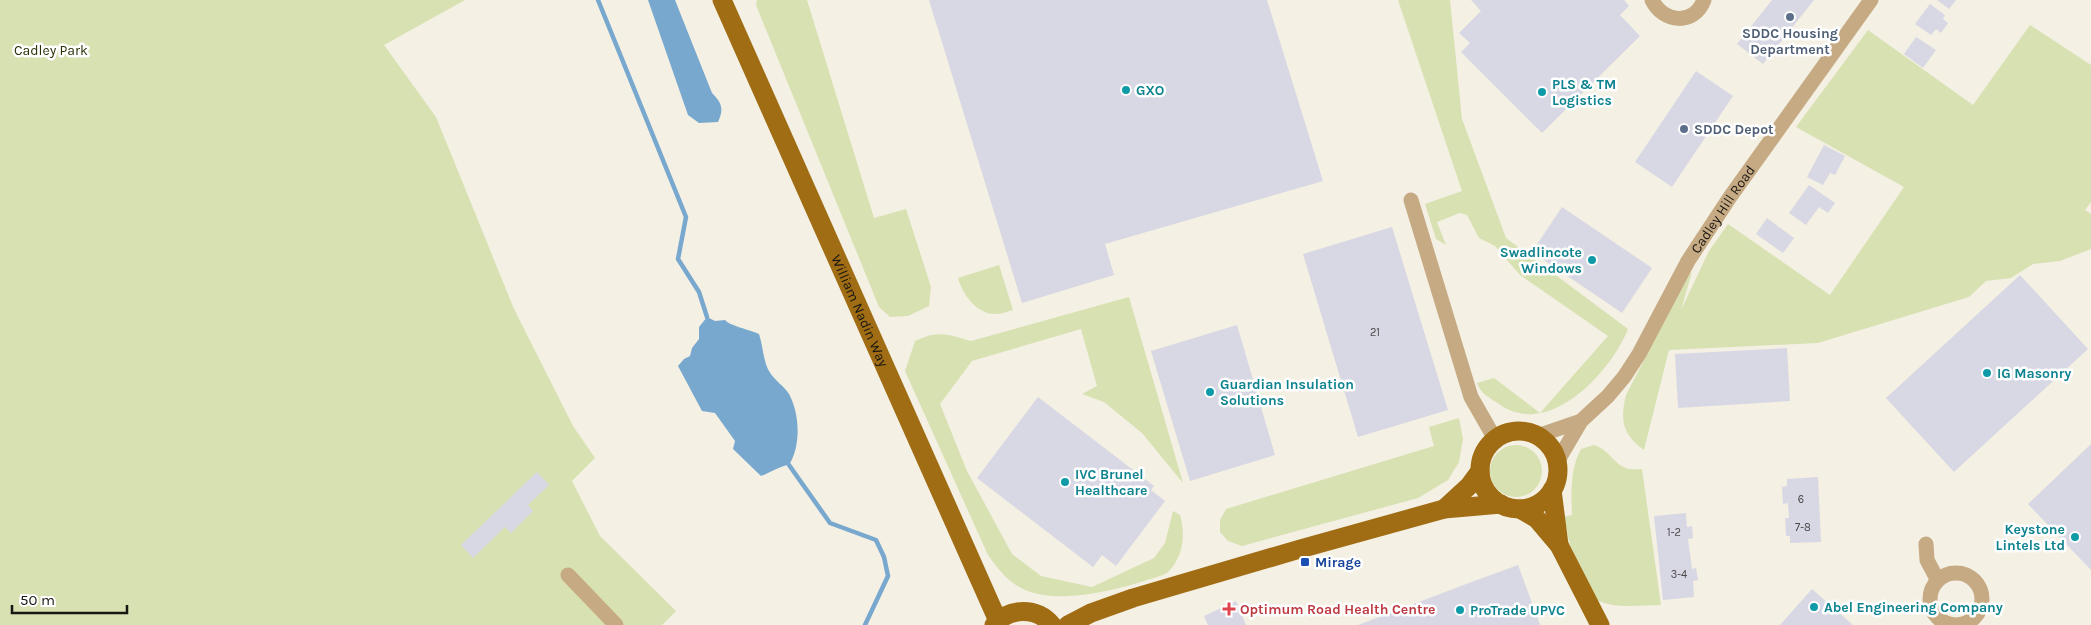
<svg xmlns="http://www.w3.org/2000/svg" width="2091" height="625" font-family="Karla,sans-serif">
	<rect width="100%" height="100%" fill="#f4f0e3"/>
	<path fill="#d8e1b2" d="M0,0H465L384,45L436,117L514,309L573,426L595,458L572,481L600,536L676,611L662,625H0Z
		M757,0H807L874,218L906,209L931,287L929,306L908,316L890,317L879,307L756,5Z
		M1398,0H1450L1462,119L1506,238L1628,329C1611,372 1549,440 1499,404C1490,398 1481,394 1477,383L1494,378L1540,413L1608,336L1520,275L1495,246L1479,238L1467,215L1460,213L1437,222L1446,245L1436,239L1425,204L1462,191Z
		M2030,25L2091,65V202L2085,210L2091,214V249L2060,261L2033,264L2011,278L1986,281L1969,297L1818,343L1669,350L1644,450C1622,434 1620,420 1626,395L1686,279L1692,272L1681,310L1709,251L1728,224L1830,295L1904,187L1796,127L1868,30L1973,105Z
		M999,265L1013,310C1008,311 1002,314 997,314C977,315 963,295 958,278Z
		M1129,297L1183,483L1142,433L1104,402L1082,394L1097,386L1081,329L972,361L940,404L967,471L1012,554L1041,576L1092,587L1154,558L1165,543L1173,511L1180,515C1186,535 1183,557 1168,572C1163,576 1153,578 1147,580C1114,591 1055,605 1023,589C1007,581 998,569 988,555L905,371L915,341C938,330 948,334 971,341Z
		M1459,418L1463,439L1459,462L1448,480L1418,498L1242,546L1228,541L1220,532V520L1226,509L1434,446L1429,427Z
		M1594,445C1614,451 1614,473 1642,469L1661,605C1642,605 1616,609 1599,601C1578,591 1568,537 1564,517L1572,515C1571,493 1570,469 1581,449Z
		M1490 471a26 26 0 1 1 52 0a26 26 0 1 1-52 0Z"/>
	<path fill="#79a8cf" d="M648,0H675L712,93C722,103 724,109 718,122L699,123L688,115Z
		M707,317L715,321L725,320C730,326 751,330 759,334C763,346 763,360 769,371C774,380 784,386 789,394C800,414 801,446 789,465C782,465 770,473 761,476L733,449L735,441L715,413L702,411L678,366L684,359L690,356L692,348L699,339V327Z"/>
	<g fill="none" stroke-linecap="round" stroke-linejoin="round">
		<path stroke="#79a8cf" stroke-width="4.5" d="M598,0L686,217L678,259L699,292L707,317
			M789,465L830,523L876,540L884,557L888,576L865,625"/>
	</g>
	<path fill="#d8d7e4" d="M929,0H1267L1323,181L1105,244L1114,275L1022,303Z
		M1471,0H1624L1629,6L1620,15L1640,36L1542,133L1461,52L1470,43L1459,33L1481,11Z
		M1772,0H1814L1763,64L1737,44Z
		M1937,0H1956L1949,9Z
		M1930,4L1945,15L1943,19L1948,23L1941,33L1936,29L1931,35L1915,24Z
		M1916,37L1936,50L1923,68L1904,54Z
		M1696,71L1733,96L1672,187L1635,162Z
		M1824,145L1845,156L1835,175L1830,173L1823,185L1807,177Z
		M1809,185L1835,203L1828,213L1819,207L1806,225L1789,213Z
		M1562,207L1652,268L1622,313L1532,252Z
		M1767,218L1794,238L1783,253L1756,234Z
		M1392,227L1448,410L1358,437L1303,254Z
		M2020,275L2088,349L1954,472L1886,398Z
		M1237,325L1275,455L1190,481L1151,351Z
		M1787,348L1790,401L1678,408L1675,354Z
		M1038,397L1154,486L1151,490L1165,501L1116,566L1102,555L1093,567L977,478Z
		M2091,444V570L2028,504Z
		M537,472L549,485L528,505L533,511L511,533L505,527L473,558L461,545Z
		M1818,477L1821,542L1790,543V536H1786L1785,518H1789L1788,503L1783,504L1782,487L1787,486V479Z
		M1686,513L1687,527L1692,526L1693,538L1688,539L1692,569L1696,568L1698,580L1693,581L1694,597L1663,600L1654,516Z
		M1518,565L1540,625H1358L1469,583Z
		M1812,589L1853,625H1780Z
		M1236,601L1246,625H1208L1204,616Z"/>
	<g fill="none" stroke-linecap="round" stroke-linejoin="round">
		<g stroke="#c6aa84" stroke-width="15">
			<path d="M1652,0C1663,23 1694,26 1704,0"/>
			<path d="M1411,200L1471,397L1495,439"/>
			<path d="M1537,436L1581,421"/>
			<path id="s1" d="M1557,462L1581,421L1608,396L1624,377L1639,354L1688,261L1730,197L1871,0"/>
			<path d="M1926,544L1927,560L1937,579"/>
			<circle cx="1956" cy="599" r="26"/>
			<path d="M568,575L616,625"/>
		</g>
		<g stroke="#a06d14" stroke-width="19">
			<path id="s2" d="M722,0L998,621"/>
			<circle cx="1519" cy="470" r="39"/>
			<path d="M1552,490L1559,545"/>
			<path d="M1444,509L1469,486L1480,471"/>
			<path d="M1520,509L1537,519L1559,545L1600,625"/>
			<path d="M994,625C1010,607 1037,607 1052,625"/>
			<path d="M1068,625L1091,613L1133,598L1300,549L1444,509L1501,504"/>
		</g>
	</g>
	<g fill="#5c6f8a" stroke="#fff" stroke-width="2">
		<circle cx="1790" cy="17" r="5"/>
		<circle cx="1684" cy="129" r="5"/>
	</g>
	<g fill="#0f9aa8" stroke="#fff" stroke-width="2">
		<circle cx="1126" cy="90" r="5"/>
		<circle cx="1542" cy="92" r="5"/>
		<circle cx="1592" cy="260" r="5"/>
		<circle cx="1987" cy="373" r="5"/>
		<circle cx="1210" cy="392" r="5"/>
		<circle cx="1065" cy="482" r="5"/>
		<circle cx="2075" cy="537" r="5"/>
		<circle cx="1814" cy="607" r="5"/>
		<circle cx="1460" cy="610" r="5"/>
	</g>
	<rect fill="#1a4fb4" stroke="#fff" stroke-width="2" x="1300" y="557" width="10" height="10" rx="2.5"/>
	<path fill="#e0444e" stroke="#fff" stroke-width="2" d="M1226.5 601.5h5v5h5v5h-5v5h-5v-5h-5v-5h5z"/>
	<g text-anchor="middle" stroke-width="5" stroke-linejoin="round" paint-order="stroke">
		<g font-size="11" fill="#494747">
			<text x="1375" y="336">21</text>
			<text x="1801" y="503">6</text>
			<text x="1803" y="531">7-8</text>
			<text x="1674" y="536">1-2</text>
			<text x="1679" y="578">3-4</text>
		</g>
		<g font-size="14" font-weight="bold" fill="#4e5e75" stroke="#fff">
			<text x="1790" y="38">SDDC Housing<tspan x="1790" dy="16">Department</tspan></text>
			<text x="1694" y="134" text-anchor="start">SDDC Depot</text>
		</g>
		<g font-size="14" fill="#2c3105" stroke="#fff">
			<text x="51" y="55">Cadley Park</text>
		</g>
		<g font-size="14" font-weight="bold" fill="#0d838f" stroke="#fff" text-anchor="start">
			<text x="1552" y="89">PLS &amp; TM<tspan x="1552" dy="16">Logistics</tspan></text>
			<text x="1136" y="95">GXO</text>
			<text x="1582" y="257" text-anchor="end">Swadlincote<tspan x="1582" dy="16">Windows</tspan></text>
			<text x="1997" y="378">IG Masonry</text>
			<text x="1220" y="389">Guardian Insulation<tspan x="1220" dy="16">Solutions</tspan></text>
			<text x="1075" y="479">IVC Brunel<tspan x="1075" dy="16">Healthcare</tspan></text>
			<text x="2065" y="534" text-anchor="end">Keystone<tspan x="2065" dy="16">Lintels Ltd</tspan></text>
			<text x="1824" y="612">Abel Engineering Company</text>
			<text x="1470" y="615">ProTrade UPVC</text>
		</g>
		<g font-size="14" fill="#191713" stroke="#fff">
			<text dy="5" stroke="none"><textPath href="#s1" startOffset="304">Cadley Hill Road</textPath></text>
			<text dy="5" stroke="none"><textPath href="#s2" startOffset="340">William Nadin Way</textPath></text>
		</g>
		<g font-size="14" font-weight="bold" fill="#164399" stroke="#fff" text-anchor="start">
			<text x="1315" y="567">Mirage</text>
		</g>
		<g font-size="14" font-weight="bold" fill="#be3a42" stroke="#fff" text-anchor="start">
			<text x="1240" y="614">Optimum Road Health Centre</text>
		</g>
	</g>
	<path d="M12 605v8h115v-8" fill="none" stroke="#191713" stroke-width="2.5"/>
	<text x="20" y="605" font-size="15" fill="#191713" stroke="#ffffff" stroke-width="4" paint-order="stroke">50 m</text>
</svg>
